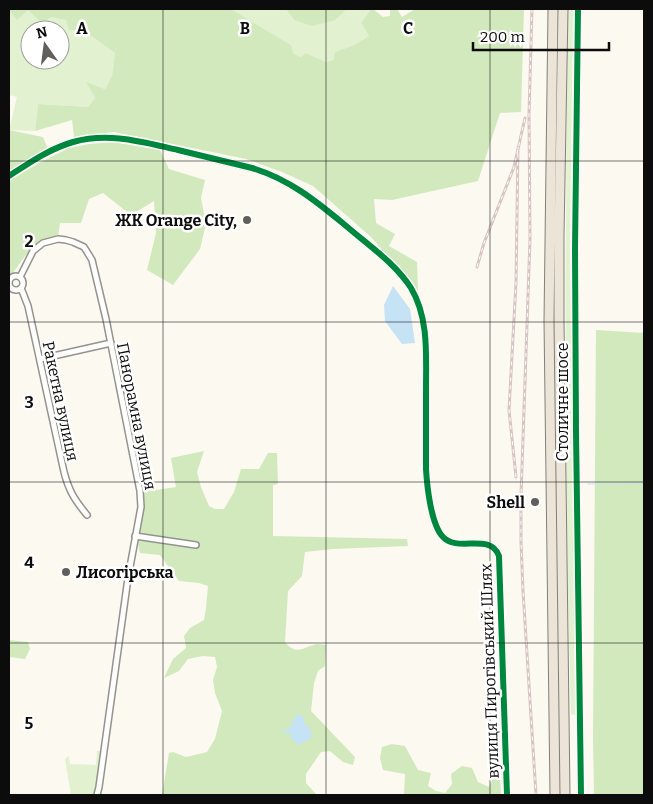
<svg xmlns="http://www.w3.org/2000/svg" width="653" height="804" font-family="Bitter,serif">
	<rect width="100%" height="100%" fill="#fbf9f0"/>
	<path fill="#e2f1cf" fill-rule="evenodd" d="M231,9H286L294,20H335L347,9H371L361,23L369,36L354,45L335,52L333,60L326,62L306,53L301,57L294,54L291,45Z
		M568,9H573L570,239L575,715L571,714C564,479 565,244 568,9Z
		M28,10L66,20L83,30L115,53L112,76L105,89L87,83L95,98L88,107L38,104L35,131L9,130L17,97L9,95V12ZM30,30H60V60H30Z
		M97,751H101C100,765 100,781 94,795H71L65,759L69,756L70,764L96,765Z"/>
	<path fill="#d2e9bd" d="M9,9H231L291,45L294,54L301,57L306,53L326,62L333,60L335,52L354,45L369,36L361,23L371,9H373L383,17L390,16V9H397L402,17L415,9H524L521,112L500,113L478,181L392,200L374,199L376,223L395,234L389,246L417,262L418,291L371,237L313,186L282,172L246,159L114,132L74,137L72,120L35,131L38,104L88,107L95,98L86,82L105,89L112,76L115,53L83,30H69L66,20L51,17L42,23L28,10L17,20L11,12H9Z
		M286,9H347L335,20L312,26L294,20Z
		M9,130L43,137L48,149L9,173Z
		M113,142L160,150L169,169L205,180L201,198L206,224L200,249L173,285L147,270L156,233L154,201L131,215L103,193L89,199L81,223H60L58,238L36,244L25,256L12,274L9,275V181L39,163L69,148L89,144Z
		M596,330L644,333V795H594L593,739Z
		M204,451L197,472L201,487L209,506L215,509H224L234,492L241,469H259L268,453H277L278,484L273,485V536L407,539L408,546L333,549L305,552L302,576L288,591L285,642C297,657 304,646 318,644C321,644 324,645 326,645L325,666L318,671L314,683L311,711L355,757L353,765L343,762L330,751L321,752L306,774V783L317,795H162L169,753L173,752L186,757L207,752L215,739L222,711L215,693L213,680L217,667L215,657L203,656L188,659L179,671L164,678L173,659L186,648L184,636L190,628L204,620L206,608L208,586L199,583L179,581L160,555L140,553C135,540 141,507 143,492L176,487L171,458Z
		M9,640L28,642L30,649L25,659L9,657Z
		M392,744L405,746L418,770L431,773L428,786L436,791L445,793L452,784L451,774L462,766L472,768L478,782L489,787L495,774L500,775L501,795H404L405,774L383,770L380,758L382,747Z"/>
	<path fill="#c6e3f6" d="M393,286L410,309L415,343L402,344L385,321L384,305Z
		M297,713L304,718V722C308,727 313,730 311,738L303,743L299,744L298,745L290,737L291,734L290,733H283V731L290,728Z"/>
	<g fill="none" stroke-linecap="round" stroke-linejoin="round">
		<path stroke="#c6e3f6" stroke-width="1" d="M588,484H628L644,483"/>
		<g stroke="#94938f" stroke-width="8">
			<path id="minor" d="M578,9L575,248L576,431L581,795
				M9,176C29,163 49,149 73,142C109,132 142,142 178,150C203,156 227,162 252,168C289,179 316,201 345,225C368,245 395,263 411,288C429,318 426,356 426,389C426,416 426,442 426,469C427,486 431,525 443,537C458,553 490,532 499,556L507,795
				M9 283a7 7 0 1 1 14 0a7 7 0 1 1-14 0Z
				M20,277L33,251L43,243L58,239L66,240L73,242L84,247L92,260L106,319L140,491L141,507L128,578L99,787L97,795
				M21,288L28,306L64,472C69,491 74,499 87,515
				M40,359L111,343
				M135,536L196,545"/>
		</g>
		<g stroke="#81807c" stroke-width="11">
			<path id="trunk" d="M553,9L549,321L555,795
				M563,9L559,236V320L565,795"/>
		</g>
		<use href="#minor" stroke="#fefefd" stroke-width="5"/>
		<use href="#trunk" stroke="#ece4d6" stroke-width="9"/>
		<g stroke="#d8c4c2" stroke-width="3">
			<path id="rail" d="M532,9L529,115L530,239L521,496V542L523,591L536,795
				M477,267L484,243L514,167L525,118
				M516,477L509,410L516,283L518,147"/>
		</g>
		<use href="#rail" stroke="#fff" stroke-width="1" stroke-dasharray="4" stroke-linecap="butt"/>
		<g stroke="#fff" stroke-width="9">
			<path id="cycleway" d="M578,9L575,248L576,431L581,795
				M9,176C29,163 49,149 73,142C109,132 142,142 178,150C203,156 227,162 252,168C289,179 316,201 345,225C368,245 395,263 411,288C429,318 426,356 426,389C426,416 426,442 426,469C427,486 431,525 443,537C458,553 490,532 499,556L507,795"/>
		</g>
		<use href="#cycleway" stroke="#00873e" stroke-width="6"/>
	</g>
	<path fill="none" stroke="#0c0c0c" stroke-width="1" stroke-opacity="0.55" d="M163,9V795M326,9V795M490,9V795M9,161H644M9,322H644M9,482H644M9,643H644"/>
	<g fill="#605f5c" stroke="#fff" stroke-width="2">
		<circle cx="247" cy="220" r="5"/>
		<circle cx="535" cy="502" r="5"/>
		<circle cx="66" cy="572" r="5"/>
	</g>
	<g text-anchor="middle" stroke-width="5" stroke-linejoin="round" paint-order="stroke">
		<g font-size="16" font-weight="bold" fill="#0c0c0c" stroke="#fff" text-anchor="end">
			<text x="237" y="226">ЖК Orange City,</text>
			<text x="525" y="508">Shell</text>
			<text x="76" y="578" text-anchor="start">Лисогірська</text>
		</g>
		<g font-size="16" fill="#0c0c0c" stroke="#fff">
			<text transform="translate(61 401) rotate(78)" y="6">Ракетна вулиця</text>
			<text transform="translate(562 402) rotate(-90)" y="6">Столичне шосе</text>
			<text transform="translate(137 416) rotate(79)" y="6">Панорамна вулиця</text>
			<text transform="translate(489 671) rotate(-92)" y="6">вулиця Пирогівський Шлях</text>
		</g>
	</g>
	<g font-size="16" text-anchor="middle" font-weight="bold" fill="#0c0c0c" stroke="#fff" stroke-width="5" stroke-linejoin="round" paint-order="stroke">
		<text x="82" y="34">A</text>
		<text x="245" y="34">B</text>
		<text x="408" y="34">C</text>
		<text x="29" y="247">2</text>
		<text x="29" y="408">3</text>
		<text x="29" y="568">4</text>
		<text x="29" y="729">5</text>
	</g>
	<rect width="653" height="804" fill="none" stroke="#0c0c0c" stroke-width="20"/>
	<g transform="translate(45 45) rotate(346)"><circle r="24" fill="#ffffff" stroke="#9e9e9e"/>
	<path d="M0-4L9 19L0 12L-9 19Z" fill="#605f5c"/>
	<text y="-8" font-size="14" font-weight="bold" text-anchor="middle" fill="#0c0c0c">N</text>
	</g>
	<path d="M473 42v8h136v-8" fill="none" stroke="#0c0c0c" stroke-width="2.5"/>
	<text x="480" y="42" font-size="15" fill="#0c0c0c" stroke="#ffffff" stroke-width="4" paint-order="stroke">200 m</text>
</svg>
